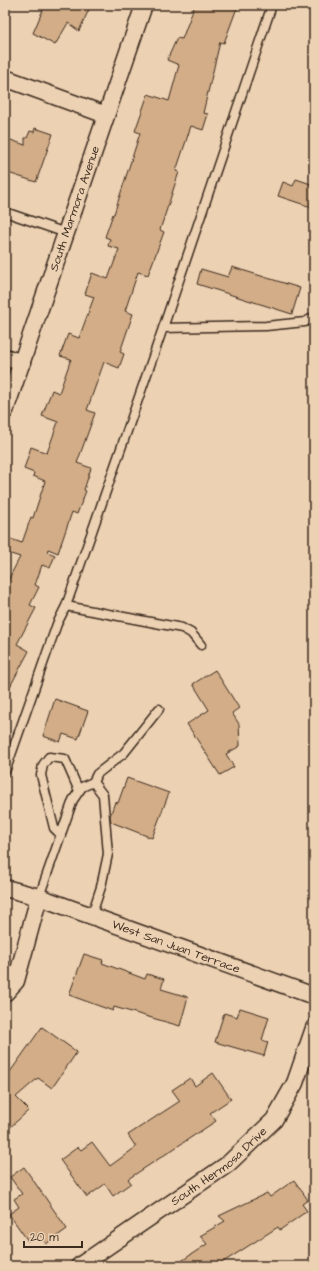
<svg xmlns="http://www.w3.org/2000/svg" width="319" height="1271" font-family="'Architects Daughter',sans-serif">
	<rect width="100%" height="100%" fill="#ecd1b3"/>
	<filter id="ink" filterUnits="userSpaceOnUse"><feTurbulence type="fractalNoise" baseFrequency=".025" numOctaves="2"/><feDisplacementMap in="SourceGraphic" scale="8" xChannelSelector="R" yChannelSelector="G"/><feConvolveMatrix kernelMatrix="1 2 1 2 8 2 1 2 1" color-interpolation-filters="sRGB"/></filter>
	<g filter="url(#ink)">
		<path fill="#d2ad87" stroke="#3b2a1e" d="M45,5H91L79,31L68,23L55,45L33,33Z
			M195,5H238L224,43L220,42L203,113L208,114L203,130L191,126L176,171L179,172L160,230L164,232L148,275L138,272L125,311L133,314L120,352L124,354L119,368L104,362L87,410L95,413L77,463L91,468L84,490L86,491L77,514L72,512L58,553L48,549L47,552L55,555L50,568L42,565L35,585L39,587L30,605L36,608L17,644L29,651L5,696V586L20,557L5,552V537L22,543L31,517L33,518L45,481L33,476L34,473L24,469L31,447L47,453L58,422L42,416L52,390L59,393L71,359L60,356L68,334L79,338L94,297L85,294L92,273L108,279L119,249L108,246L110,239L105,237L113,214H114L140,133L135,131L148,94L169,101L179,65L167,60L177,38L182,39Z
			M35,128L53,134L36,182L5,172V138L25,145V138H27L30,131L34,132Z
			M296,179L314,185V208L278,196L283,182L293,186Z
			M232,267L300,288L292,314L197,284L201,269L228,277Z
			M215,670L239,708L232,713L239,724L240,746L226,754L234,767L220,775L187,724L209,710L193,684Z
			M55,699L88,711L78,739L63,734L60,742L43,736Z
			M127,778L169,793L152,838L111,822L110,816L115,802L118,803Z
			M84,954L103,960L102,963L145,979L147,974L164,979L161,989L188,997L180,1026L114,1007L113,1011L69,995Z
			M240,1008L269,1017L262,1040L268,1042L264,1056L215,1042L224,1013L237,1017Z
			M42,1027L77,1052L52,1088L38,1078L16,1097L29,1110L5,1132V1079Z
			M213,1073L231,1099L210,1113L216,1121L128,1179L131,1183L113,1196L105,1184L87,1197L60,1160L78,1147L81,1150L92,1142L110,1166L136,1147L128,1135L180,1101L172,1090L190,1078L195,1086Z
			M24,1167L67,1229L46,1244L39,1234L28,1241L9,1214L19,1207L14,1199L22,1194L10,1177Z
			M294,1180L308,1200L302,1204L307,1211L280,1230L278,1227L217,1266H174L207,1244L200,1236L225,1221L219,1216L267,1193L270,1197Z"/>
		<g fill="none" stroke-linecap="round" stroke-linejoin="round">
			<g stroke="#3b2a1e" stroke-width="11">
				<path id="lane" d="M5,212L66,233
					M163,328L266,326L305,322L314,317
					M66,606L163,328L272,5
					M5,772L57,624L66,606L182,628L191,633L201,645
					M93,782L97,774L124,753L159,709
					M61,835L54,828L41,775L43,765L49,757L65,759L79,791
					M39,897L73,800L82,787L93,782L103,795L108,854L101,887L91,917"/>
			</g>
			<g stroke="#3b2a1e" stroke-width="19">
				<g id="street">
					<path d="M5,78L106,115"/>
					<path d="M5,357L22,363"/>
					<path id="s1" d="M5,411L144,5"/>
					<path id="s2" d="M5,888L39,897L314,996"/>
					<path d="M5,993L16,981L39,897"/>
					<path id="s3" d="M79,1266L228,1164L274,1120L295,1083L314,1028"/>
				</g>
			</g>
			<use href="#lane" stroke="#ecd1b3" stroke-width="8"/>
			<use href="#street" stroke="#ecd1b3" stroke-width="16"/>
		</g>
	</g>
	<g text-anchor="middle" stroke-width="3" stroke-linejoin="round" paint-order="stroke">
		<g font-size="12" fill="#3b2a1e" stroke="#ecd1b3">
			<text dy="4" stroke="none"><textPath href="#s1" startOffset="214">South Marmora Avenue</textPath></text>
			<text dy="4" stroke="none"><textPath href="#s2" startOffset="181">West San Juan Terrace</textPath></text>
			<text dy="4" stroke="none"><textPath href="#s3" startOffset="172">South Hermosa Drive</textPath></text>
		</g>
	</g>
	<rect width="319" height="1271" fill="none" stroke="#ecd1b3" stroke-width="20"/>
	<rect x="10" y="10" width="299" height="1251" fill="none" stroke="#3b2a1e" stroke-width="1.5" filter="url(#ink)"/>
	<path d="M24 1241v6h58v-6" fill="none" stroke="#3b2a1e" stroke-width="2"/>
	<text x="30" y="1241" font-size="12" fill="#3b2a1e" stroke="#ecd1b3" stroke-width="3" paint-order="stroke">20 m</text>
</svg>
